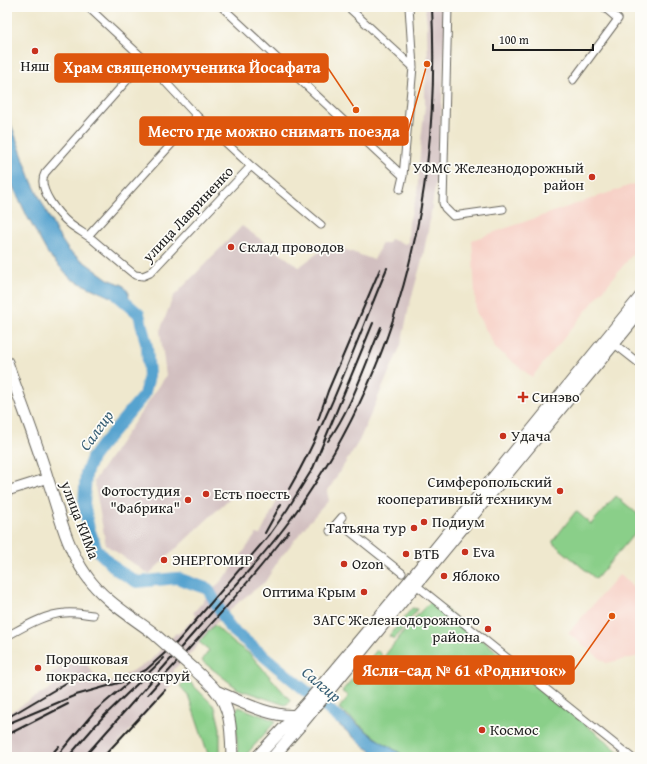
<svg xmlns="http://www.w3.org/2000/svg" width="647" height="764" font-family="'Gentium Book Plus',serif">
	<rect width="100%" height="100%" fill="#fdfcf7"/>
	<filter id="ink" filterUnits="userSpaceOnUse"><feTurbulence type="fractalNoise" baseFrequency=".025" numOctaves="2"/><feDisplacementMap in="SourceGraphic" scale="8" xChannelSelector="R" yChannelSelector="G"/><feConvolveMatrix kernelMatrix="1 2 1 2 8 2 1 2 1" color-interpolation-filters="sRGB"/></filter>
	<filter id="wash" filterUnits="userSpaceOnUse"><feTurbulence type="fractalNoise" baseFrequency=".012" numOctaves="4" result="noise"/><feDisplacementMap in="SourceGraphic" scale="16" xChannelSelector="R" yChannelSelector="G"/><feGaussianBlur stdDeviation="0.9" result="paint"/><feColorMatrix in="noise" values="0 0 0 0 0 0 0 0 0 0 0 0 0 0 0 0 0 1.4 0 .05"/><feComposite in="paint" operator="in"/></filter>
	<g filter="url(#wash)">
		<rect width="100%" height="100%" fill="#efe8ce"/>
		<path fill="#f7d1c7" d="M640,182V245L532,377L496,349L476,312L472,240Z
			M619,575L640,592V656L606,663L568,633Z"/>
		<path fill="#d2bfc0" d="M425,7H447L439,158L430,220L423,256L409,307L401,345L359,441L327,492L329,500L309,522L278,561L265,582L241,600L214,625L192,652L174,669V682L106,757H7V714L54,686L51,674L70,661H84L102,685L114,681L150,661L176,633L178,634L196,616L193,613L227,574H228L256,534L260,535L278,499L264,497H231L149,574L106,545L94,481L166,376L160,331L173,297L242,226L299,267L330,244L374,260L382,243H388L390,239L405,244L408,242L409,222L417,195L421,140L425,106V87L428,66L427,24Z"/>
		<path fill="#8acf89" stroke="#537652" d="M616,496L640,516V527L596,579L553,543V541L576,511L591,524Z
			M433,599L625,757H407L377,739L339,708L349,696L342,691L377,650L382,655L357,687C385,660 405,625 433,599Z
			M412,608L418,609L394,639L389,636Z
			M214,625L234,643L250,654L291,701L285,705L238,689L202,661L209,650L199,642Z
			M187,679L215,707L220,728V757H209L188,695L180,686Z
			M239,707L276,721L244,757H238L235,711Z"/>
		<path fill="#56a3cf" stroke="#396076" d="M7,113L32,182L57,233L69,251L108,279L123,285L129,293L128,305L71,279L48,254L28,218L7,174Z
			M331,704L337,712L344,714L374,737L406,757H381L365,747L324,712Z"/>
		<g fill="none" stroke-linecap="round" stroke-linejoin="round">
			<path stroke="#56a3cf" stroke-width="12" d="M117,295L139,314L147,347L149,376L144,395L101,446L92,458L86,473L84,504L89,529L97,550L117,570L137,582L177,578L208,589L230,628L340,719"/>
		</g>
	</g>
	<g filter="url(#ink)">
		<g fill="none" stroke-linecap="round" stroke-linejoin="round">
			<g stroke="#66635a" stroke-width="9">
				<path id="minor" d="M88,7L145,60L197,116L251,166L321,225
					M222,7L403,176
					M348,7L413,67
					M448,7L443,203L445,208L453,216L503,209
					M145,60L45,173C36,189 59,215 71,225C78,230 85,234 92,239C106,251 120,263 135,275L143,276L150,273L251,166
					M573,80L618,19L604,7
					M400,189L403,176L413,67L409,7
					M88,236L197,116
					M612,342L640,364
					M338,522L402,573
					M330,531L342,517
					M416,585L631,757
					M7,636C24,627 45,614 65,613C74,612 84,614 93,615"/>
			</g>
			<g stroke="#66635a" stroke-width="11">
				<path id="tertiary" d="M7,491L48,478"/>
			</g>
			<g stroke="#66635a" stroke-width="13">
				<path id="primary" d="M7,362C20,401 36,440 48,480C59,512 66,547 86,575C102,599 129,615 152,632
					M194,669C201,676 210,683 216,691C232,709 231,734 232,757
					M216,691C239,701 274,719 299,715
					M257,757L306,704L410,580L640,297
					M273,757L299,727L640,312"/>
			</g>
			<use href="#minor" stroke="#fff" stroke-width="7"/>
			<use href="#tertiary" stroke="#fff" stroke-width="9"/>
			<use href="#primary" stroke="#fff" stroke-width="11"/>
			<path stroke="#1c1c1c" stroke-width="2" d="M318,420L328,391L380,269
				M328,441C352,407 365,365 381,327
				M289,489C329,420 356,342 387,268
				M265,533L281,504
				M173,647L270,534L287,510L313,468L373,323
				M148,694C196,641 245,588 289,531
				M7,718L83,673
				M7,724L76,695L122,682L146,670L176,643
				M7,735L68,704
				M49,757L59,746
				M56,757L95,711L128,683
				M68,757L101,719L164,658
				M84,757C127,709 170,660 212,612C240,580 269,550 293,516C402,364 441,192 432,7
				M103,757L165,690"/>
			<g stroke="#66635a" stroke-width="13" stroke-linecap="butt">
				<path id="primary-bridge" d="M152,632L194,669"/>
			</g>
			<use href="#primary-bridge" stroke="#fff" stroke-width="11"/>
		</g>
	</g>
	<g fill="#c8321e" stroke="#fdfcf7" stroke-width="1.5">
		<circle cx="35" cy="51" r="4"/>
		<circle cx="592" cy="177" r="4"/>
		<circle cx="231" cy="247" r="4"/>
		<path d="M521 391h4v4h4v4h-4v4h-4v-4h-4v-4h4z"/>
		<circle cx="503" cy="436" r="4"/>
		<circle cx="560" cy="491" r="4"/>
		<circle cx="206" cy="494" r="4"/>
		<circle cx="188" cy="500" r="4"/>
		<circle cx="424" cy="522" r="4"/>
		<circle cx="414" cy="528" r="4"/>
		<circle cx="465" cy="552" r="4"/>
		<circle cx="406" cy="554" r="4"/>
		<circle cx="164" cy="560" r="4"/>
		<circle cx="344" cy="564" r="4"/>
		<circle cx="444" cy="576" r="4"/>
		<circle cx="364" cy="592" r="4"/>
		<circle cx="488" cy="629" r="4"/>
		<circle cx="38" cy="668" r="4"/>
		<circle cx="482" cy="730" r="4"/>
	</g>
	<g text-anchor="middle" stroke-width="3.5" stroke-linejoin="round" paint-order="stroke">
		<g font-size="15" fill="#1c1c1c" stroke="#fdfcf7" text-anchor="start">
			<text x="35" y="71" text-anchor="middle">Няш</text>
			<text x="584" y="173" text-anchor="end">УФМС Железнодорожный<tspan x="584" dy="17">район</tspan></text>
			<text x="239" y="252">Склад проводов</text>
			<text x="532" y="402">Синэво</text>
			<text x="511" y="441">Удача</text>
			<text x="552" y="487" text-anchor="end">Симферопольский<tspan x="552" dy="17">кооперативный техникум</tspan></text>
			<text x="180" y="496" text-anchor="end">Фотостудия<tspan x="180" dy="17">"Фабрика"</tspan></text>
			<text x="214" y="499">Есть поесть</text>
			<text x="432" y="527">Подиум</text>
			<text x="406" y="533" text-anchor="end">Татьяна тур</text>
			<text x="473" y="557">Eva</text>
			<text x="414" y="559">ВТБ</text>
			<text x="172" y="565">ЭНЕРГОМИР</text>
			<text x="352" y="569">Ozon</text>
			<text x="452" y="581">Яблоко</text>
			<text x="356" y="597" text-anchor="end">Оптима Крым</text>
			<text x="480" y="625" text-anchor="end">ЗАГС Железнодорожного<tspan x="480" dy="17">района</tspan></text>
			<text x="46" y="664">Порошковая<tspan x="46" dy="17">покраска, пескоструй</tspan></text>
			<text x="490" y="735">Космос</text>
		</g>
		<g font-size="15" fill="#1c1c1c" stroke="#fdfcf7">
			<text transform="translate(188 214) rotate(-47)" y="5">улица Лавриненко</text>
			<text transform="translate(80 520) rotate(69)" y="5">улица КИМа</text>
		</g>
		<g font-size="16" font-style="italic" fill="#396076" stroke="#fdfcf7">
			<text transform="translate(96 430) rotate(-54)" y="6">Салгир</text>
			<text transform="translate(322 684) rotate(40)" y="6">Салгир</text>
		</g>
	</g>
	<path fill="none" stroke="#de560d" stroke-width="1.5" d="M356 110L328 68M427 64L408 131M612 616L574 670"/>
	<g fill="#de560d" stroke="#fdfcf7" stroke-width="1.5">
		<circle cx="356" cy="110" r="4"/>
		<circle cx="427" cy="64" r="4"/>
		<circle cx="612" cy="616" r="4"/>
	</g>
	<g fill="#de560d" stroke="#de560d" stroke-width="1.5">
		<rect x="55" y="54" width="273" height="28" rx="4"/>
		<rect x="140" y="117" width="268" height="28" rx="4"/>
		<rect x="354" y="656" width="220" height="28" rx="4"/>
	</g>
	<g font-size="16" text-anchor="middle" font-weight="bold" fill="#fff">
		<text x="192" y="73">Храм священомученика Йосафата</text>
		<text x="274" y="137">Место где можно снимать поезда</text>
		<text x="464" y="676">Ясли–сад № 61 «Родничок»</text>
	</g>
	<rect width="647" height="764" fill="none" stroke="#fdfcf7" stroke-width="24"/>
	<path d="M493 44v6h100v-6" fill="none" stroke="#1c1c1c" stroke-width="2"/>
	<text x="499" y="44" font-size="12" fill="#1c1c1c" stroke="#fdfcf7" stroke-width="3" paint-order="stroke">100 m</text>
</svg>
